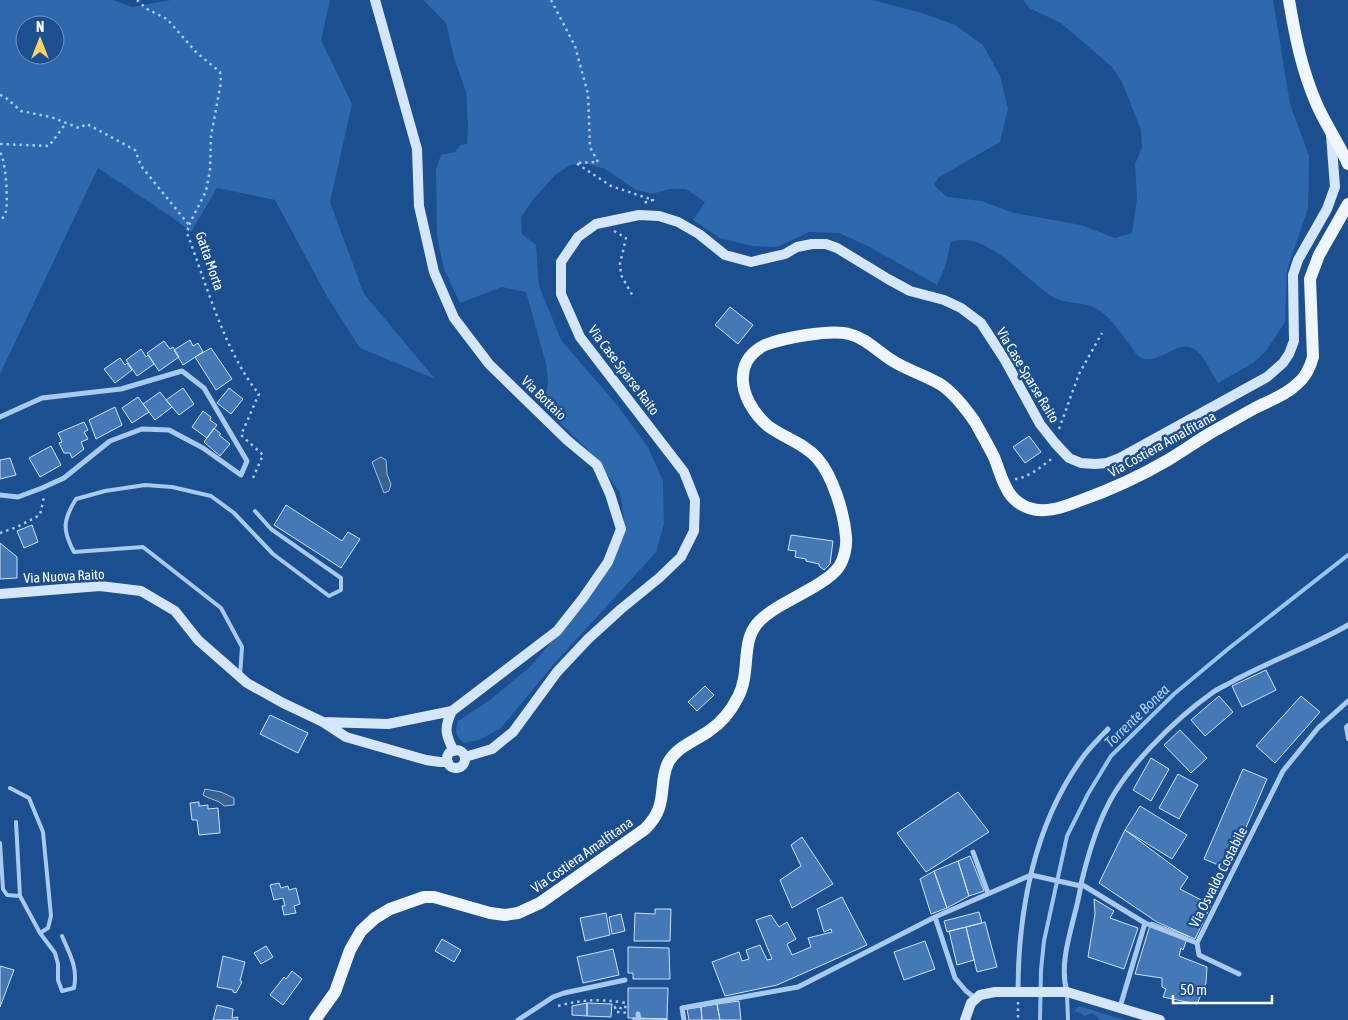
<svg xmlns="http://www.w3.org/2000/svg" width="1348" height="1020" font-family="'Asap Condensed',sans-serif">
	<rect width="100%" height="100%" fill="#1b4f8f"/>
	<path fill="#2e69ad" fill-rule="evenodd" d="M0,0H113L132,7L171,0H330L321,40L352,104L330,202L364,294L435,379L360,348L328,298L275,200L217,188L191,232L173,218L98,168L0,374ZM25,25H55V55H25Z
		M423,0H872L922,13L955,25L983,45L1000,76L1008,109L1000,142L939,177L934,185L947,197L981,201L1014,213L1081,225L1115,238L1132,233L1137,199L1135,164L1142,148L1141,130L1122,82L1112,67L1061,23L1029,8L1023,0H1273L1290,104L1309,156L1308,208L1287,270L1285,322L1266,351L1253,363L1218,383C1212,374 1204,357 1197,351C1179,335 1159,368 1140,357C1136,355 1133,349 1130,345C1120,333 1111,317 1097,309C1084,301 1067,305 1053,297C1025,280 987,229 951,242L945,267L937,285L868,246L839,233L809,232L777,247L752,246L720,238L693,220L705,202L686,189H669L652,194L635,189L605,169L588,164L570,165L555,175L532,201L521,217L522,234L536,245L539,286L561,340L617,405L648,447L663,481L664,524L656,552L553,665L501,728L479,740L464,743C455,736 455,731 458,721L490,700L532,665L565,626L618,546L624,518L620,492L588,450L553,416L545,401L548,382L546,364L526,292L502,287L460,303L444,269L437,236L436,169L441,155L455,152L460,145L467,144L468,126L466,92L454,58L446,23Z
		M1079,1006L1124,1020H1099V1018L1092,1013L1084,1016L1081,1013L1074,1011Z"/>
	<path fill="#3c6290" stroke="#9cc4f0" d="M381,457L386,460L387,474L391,484L389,491L384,493L372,462Z
		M205,789L221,792L234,798V805L224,806C219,800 211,800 203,795Z"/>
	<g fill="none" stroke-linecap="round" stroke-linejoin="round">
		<path stroke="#9cc4f0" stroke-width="4" d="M1040,1020L1041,970L1044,941L1067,836L1088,794L1111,756L1174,694L1228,649L1348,555"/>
	</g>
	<path fill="#4478b7" stroke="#cfe3fa" d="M730,307L753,325L738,344L715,325Z
		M190,340L193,346L198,343L203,352L183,365L174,350Z
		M164,341L170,349L173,347L179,357L159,371L147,353Z
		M211,348L232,379L216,390L195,357Z
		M141,349L146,357L148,355L154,364L137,376L126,360Z
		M120,358L125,365L127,363L132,370L115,383L104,369Z
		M183,388L194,404L179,415L166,400Z
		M229,388L243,399L231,414L217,403Z
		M160,392L172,407L155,420L143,404Z
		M138,397L149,412L132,423L122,408Z
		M115,407L122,425L96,439L89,420Z
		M203,411L211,417L210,420L217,425L207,438L192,427Z
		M84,422L88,430L84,432L88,439L81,442L84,449L72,458L70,453H64L59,443L62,442L58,433Z
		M214,428L221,434L219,435L230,444L220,456L204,442Z
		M1029,436L1041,452L1025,463L1013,447Z
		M51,446L61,465L40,477L29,458Z
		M10,458L16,475L0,479V460Z
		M286,505L342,541L348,532L360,539L341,568L274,525Z
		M32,525L38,542L24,548L17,531Z
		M791,535L833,541L830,564L824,570L819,566V564L806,561V559L795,557L796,551L788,550Z
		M0,543L17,557V578L0,579Z
		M1266,670L1276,690L1242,707L1232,686Z
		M705,686L714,695L697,711L688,702Z
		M1219,696L1233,712L1205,736L1191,720Z
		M1301,696L1320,712L1275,763L1256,746Z
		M270,715L308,733L298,753L260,734Z
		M1180,730L1207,758L1191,773L1164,745Z
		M1151,758L1169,769L1151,801L1133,790Z
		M1243,769L1267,779L1228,869L1204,859Z
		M1178,774L1198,785L1179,819L1159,808Z
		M958,792L989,832L926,872L897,833Z
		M199,802V806L208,805V809L218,808L220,833L199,835L197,820H192L190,803Z
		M1140,806L1187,835L1172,859L1125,830Z
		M1125,830L1188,877L1180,889L1211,905L1195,939L1157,922L1099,883Z
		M802,837L833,884L792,908L780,880L801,866L791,845Z
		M970,856L984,891L969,896L958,861Z
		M958,861L969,896L947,908L934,871Z
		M934,871L947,908L931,914L920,879Z
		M279,883L281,888L288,886L289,890L296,888L300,904L294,906L296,913L284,915L282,906H285L283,898L274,900L270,885Z
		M842,897L867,945L777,985L725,996L712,962L739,952L742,961L749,959L746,950L760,945L767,960L772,959L756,920L771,915L779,927L787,922L796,939L787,944L792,955L811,947L808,938L832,932L831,929L824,932L817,909Z
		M1094,899L1114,911L1110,918L1138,928L1124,969L1088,957L1095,914Z
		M655,909H671L670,941H634L635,913L655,914Z
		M979,912L982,923L947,932L944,921Z
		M606,913L610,935L585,941L580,918Z
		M621,914L625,931L612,934L609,917Z
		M985,922L997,967L977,972L966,927Z
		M1151,922L1188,936L1183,950L1181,948L1179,956L1207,967L1206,983L1197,1004L1163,997L1166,989L1162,987V978L1135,974Z
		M966,927L974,960L957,965L949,931Z
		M442,939L461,950L454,962L435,951Z
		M925,941L935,969L904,980L894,952Z
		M266,946L273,957L261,964L254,953Z
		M628,947L669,948L670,979H633V973H628Z
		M613,949L619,975L583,983L577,957Z
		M223,956L245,962L240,981L242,982L236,993L233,992V990L217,987Z
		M0,966L14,970L0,1007Z
		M292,971L302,979L283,1005L270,995L284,977L286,979Z
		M628,988H668L667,1019L628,1018Z
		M739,1001L741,1020H720L717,1004Z
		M587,1003V1016L572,1015V1006Z
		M587,1003L612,1004L611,1017L587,1016Z
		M717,1004L720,1020H702L701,1007Z
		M217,1005L233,1009L232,1018L238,1017L237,1020H213Z
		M701,1007L702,1020H689L687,1009Z
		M633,1018L667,1019V1020H633Z"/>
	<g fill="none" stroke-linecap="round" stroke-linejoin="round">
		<path stroke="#a9c9ee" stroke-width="2.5" stroke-dasharray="2.5 4" stroke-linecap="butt" d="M137,0L147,9L167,19L196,52L220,72L221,82L211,136L210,170L206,191L189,225
			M551,0L575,46L588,94L590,147L598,162L576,163L611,186L653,200L643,203
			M0,95L5,97L21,111L51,117L79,128L87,124L135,150L141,166L189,225L187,233C206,283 225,353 259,394L241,435L263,455L253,478L250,477
			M0,144L49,146L66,123
			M0,153C6,159 8,202 6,211C5,215 2,219 0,222
			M614,231L626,238L620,264L621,275L634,298
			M1059,429L1079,374L1102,333
			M1015,479C1028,478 1042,466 1053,458
			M0,533L17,527L40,515L44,497
			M1018,1002V1020
			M558,1006C583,999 601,999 626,1003L625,1009L615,1007L616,1012L629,1013"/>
		<path stroke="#a9c9ee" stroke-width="4" d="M240,676L242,647L221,608L143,547L74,552C62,530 63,520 76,499L105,491L145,485L172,487L211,496L234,513L273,554L329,596L341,590V578L271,529L255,511
			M1348,739L1346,727L1348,725
			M10,788L29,798L43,832L51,916L48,928L40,933L55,953L58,964V980L62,991L74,988C78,967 70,955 62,936
			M16,822L20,896
			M0,843L3,889L7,895L20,896L40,933
			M1067,994L1068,1020"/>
		<path stroke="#a9c9ee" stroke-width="5" d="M0,417L42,398L121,389L182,371L204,388L247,461L241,475L203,448L169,430L142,429L110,441L64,478L42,488L18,497L0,495
			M973,852L988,893
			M1081,884C1087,859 1094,834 1105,811C1123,770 1175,719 1212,693C1219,688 1227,685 1235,680C1272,660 1312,646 1348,625
			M935,917L955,978L966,991L975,998
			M1197,943L1283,771L1318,728L1348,701
			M1197,943L1199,955L1239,974
			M1018,992C1018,911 1034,824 1083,757C1090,747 1100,738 1108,729
			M1067,992C1057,958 1077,917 1081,884L1145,923L1197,943
			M1120,1007L1145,923
			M638,1014L639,1020
			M518,1020L553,997L564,993L625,980
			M684,1020L682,1008L798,987L935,917L1031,875L1081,886"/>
		<path stroke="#d6e6fa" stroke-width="10" d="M375,0L417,149L419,206L434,272L454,318L489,364L567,440L597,465L610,494L621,529L608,562L583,598L557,631L452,711C444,727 445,735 454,751
			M0,594L100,586L141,591L175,611L198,640L247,683L283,703L323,722L346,737L426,760L440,762H448
			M323,722L388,724L452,711
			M447 759a9 9 0 1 1 18 0a9 9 0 1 1-18 0Z
			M465,757L492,749L513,732L557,672L588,639L621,609L659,578L681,557L694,531L695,500L684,472L580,337L561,294V262L578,237L596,224L639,215L659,216L678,222L699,234L725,255L751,262L785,254L797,247L812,244H826L837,248L888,279L910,291L944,300L961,308L981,323L1005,360L1040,424L1055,443L1069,458L1081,463L1095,464L1107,463L1120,458L1267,377L1283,363L1289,354L1294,341L1293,275L1298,260L1327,209L1335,187L1331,135
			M965,1020L971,1003L980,995L995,992H1067L1160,1020"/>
		<path stroke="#f0f6ff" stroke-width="12" d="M1289,0C1295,36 1302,71 1317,105C1326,125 1339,144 1348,164
			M315,1020L335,992L350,950L361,931L375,918L390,909L424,897H434L490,913L505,915L518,913L540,903L645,829C651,823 656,817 659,808C664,794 661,777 668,763C676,747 695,741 709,731C721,723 731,711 738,697C750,675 742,647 754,628C759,619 770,612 778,607C794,597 828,582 838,568C844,560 847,546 846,537C844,513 833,476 817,458C804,443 784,438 768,426C754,414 741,394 743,375C744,361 753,351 765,345C783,338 830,329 849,334C866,338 878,352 893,361C907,370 925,375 940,384C954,393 966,409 975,422C981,433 988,445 994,457C1002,476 1005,500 1029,508C1046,514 1063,507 1079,501C1110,490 1139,477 1168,460C1183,451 1197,441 1212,432C1227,424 1242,415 1257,407C1271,400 1286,395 1297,384C1306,377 1310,368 1313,357L1310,279L1319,255L1348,204"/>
	</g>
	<g text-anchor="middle" stroke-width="5" stroke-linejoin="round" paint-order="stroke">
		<g font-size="14" fill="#fff" stroke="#1b4f8f">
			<text transform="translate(210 261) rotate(71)" y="5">Gatta Morta</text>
			<text transform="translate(624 370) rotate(53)" y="5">Via Case Sparse Raito</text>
			<text transform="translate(1028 375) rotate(59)" y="5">Via Case Sparse Raito</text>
			<text transform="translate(544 398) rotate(44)" y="5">Via Bottaio</text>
			<text transform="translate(1162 444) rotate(-29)" y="5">Via Costiera Amalfitana</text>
			<text transform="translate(64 576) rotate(-3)" y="5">Via Nuova Raito</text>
			<text transform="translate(582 855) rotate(-35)" y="5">Via Costiera Amalfitana</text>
			<text transform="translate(1218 877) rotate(-63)" y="5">Via Osvaldo Costabile</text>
		</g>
		<g font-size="15" font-style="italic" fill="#b5d3f5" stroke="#1b4f8f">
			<text transform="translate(1137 716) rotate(-44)" y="5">Torrente Bonea</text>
		</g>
	</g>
	<g transform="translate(40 40)"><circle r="24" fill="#1b4f8f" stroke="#7695bc"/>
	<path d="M0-4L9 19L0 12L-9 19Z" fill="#ffd166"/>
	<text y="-8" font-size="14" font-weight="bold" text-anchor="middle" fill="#ffffff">N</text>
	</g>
	<path d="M1173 995v8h99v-8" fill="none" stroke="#ffffff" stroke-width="2.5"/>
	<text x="1180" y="995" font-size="15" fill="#ffffff" stroke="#1b4f8f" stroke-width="4" paint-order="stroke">50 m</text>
</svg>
